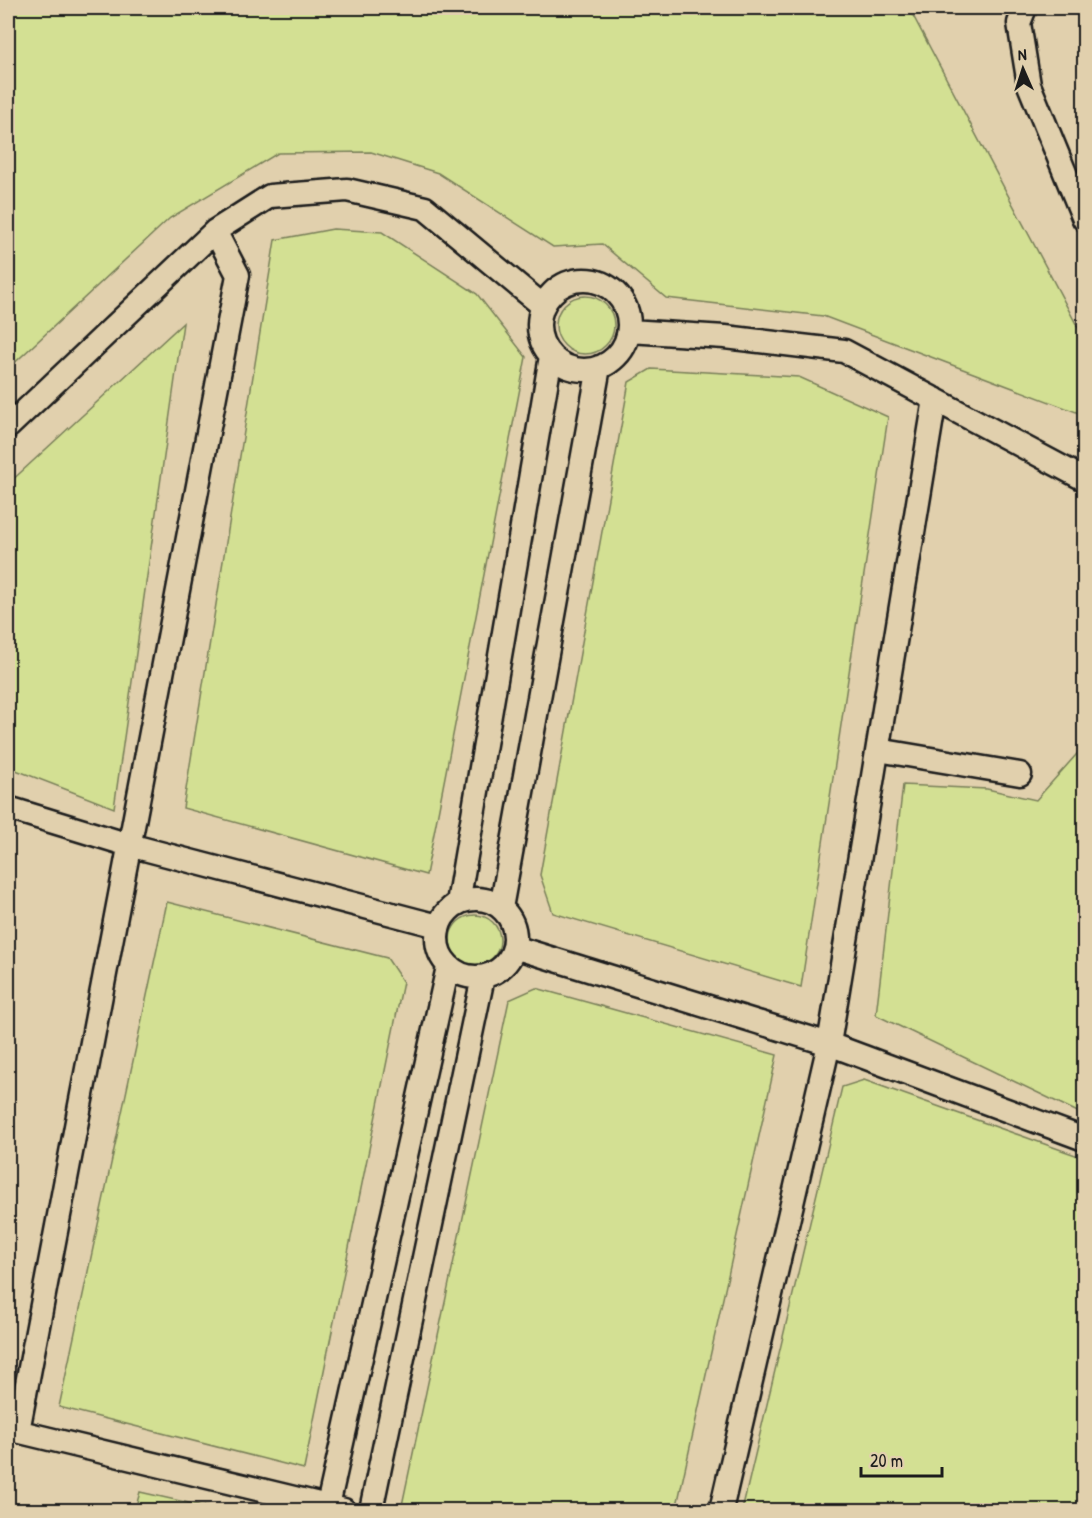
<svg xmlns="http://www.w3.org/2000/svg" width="1092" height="1518" font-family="'Patrick Hand',sans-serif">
	<rect width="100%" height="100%" fill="#e1d0ad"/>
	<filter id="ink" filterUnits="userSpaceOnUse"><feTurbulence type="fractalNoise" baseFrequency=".0167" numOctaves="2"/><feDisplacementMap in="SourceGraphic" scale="12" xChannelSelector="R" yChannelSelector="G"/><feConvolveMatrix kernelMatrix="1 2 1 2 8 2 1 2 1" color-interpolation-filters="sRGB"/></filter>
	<g filter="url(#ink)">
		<path fill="#d3e093" stroke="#787e58" stroke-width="1.5" d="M8,8H909L1084,339V415L823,316L666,298L602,244L553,247L438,173L371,152L278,153L170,218L8,369Z
			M333,229L382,232L477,294L526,357L426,875L183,808L275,240Z
			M556 325a29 29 0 1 1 58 0a29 29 0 1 1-58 0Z
			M183,323L114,808L8,767V484Z
			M651,369L799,377L888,417L801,987L553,913L540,875L629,382Z
			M1084,746V1115L876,1015L903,785L987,789L1036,800Z
			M167,902L387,958L403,982L304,1469L59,1407Z
			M450 940a25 25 0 1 1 50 0a25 25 0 1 1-50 0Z
			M536,988L777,1055L676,1510H401L509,1000Z
			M864,1080L1084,1158V1510H742L842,1087Z
			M140,1492L220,1510H135Z"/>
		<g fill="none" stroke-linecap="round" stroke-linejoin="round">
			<g stroke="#1c1c1c" stroke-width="27">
				<path id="street" d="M1025,8L1019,23L1029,85L1084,219
					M539 325a45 45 0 1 1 90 0a45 45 0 1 1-90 0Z
					M629,331L725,337L844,351L1084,479
					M8,427L215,231L270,196L347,190L425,208L543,306
					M878,750L1020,774
					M8,808L129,845L438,926
					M437 938a39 39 0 1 1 78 0a39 39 0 1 1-78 0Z
					M458,903L551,356
					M501,908L599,367
					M514,947L829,1044L1084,1139
					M8,1429L344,1510
					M18,1431L238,275L215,231
					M327,1510L448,967
					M371,1510L483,977
					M721,1510L829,1044L935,399"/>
			</g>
			<use href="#street" stroke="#e1d0ad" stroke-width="22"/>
		</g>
	</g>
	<rect width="1092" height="1518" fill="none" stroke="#e1d0ad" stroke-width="30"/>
	<rect x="15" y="15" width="1062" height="1488" fill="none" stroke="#1c1c1c" stroke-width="2" filter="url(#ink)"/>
	<g transform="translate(1023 69) rotate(357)" stroke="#e1d0ad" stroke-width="4.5" paint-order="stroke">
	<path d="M0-4.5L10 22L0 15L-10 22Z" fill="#1c1c1c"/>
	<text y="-9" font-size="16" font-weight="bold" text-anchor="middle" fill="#1c1c1c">N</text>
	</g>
	<path d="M861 1467v9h81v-9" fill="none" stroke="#1c1c1c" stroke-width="3"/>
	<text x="870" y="1467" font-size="18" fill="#1c1c1c" stroke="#e1d0ad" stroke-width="4.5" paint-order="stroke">20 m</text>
</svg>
